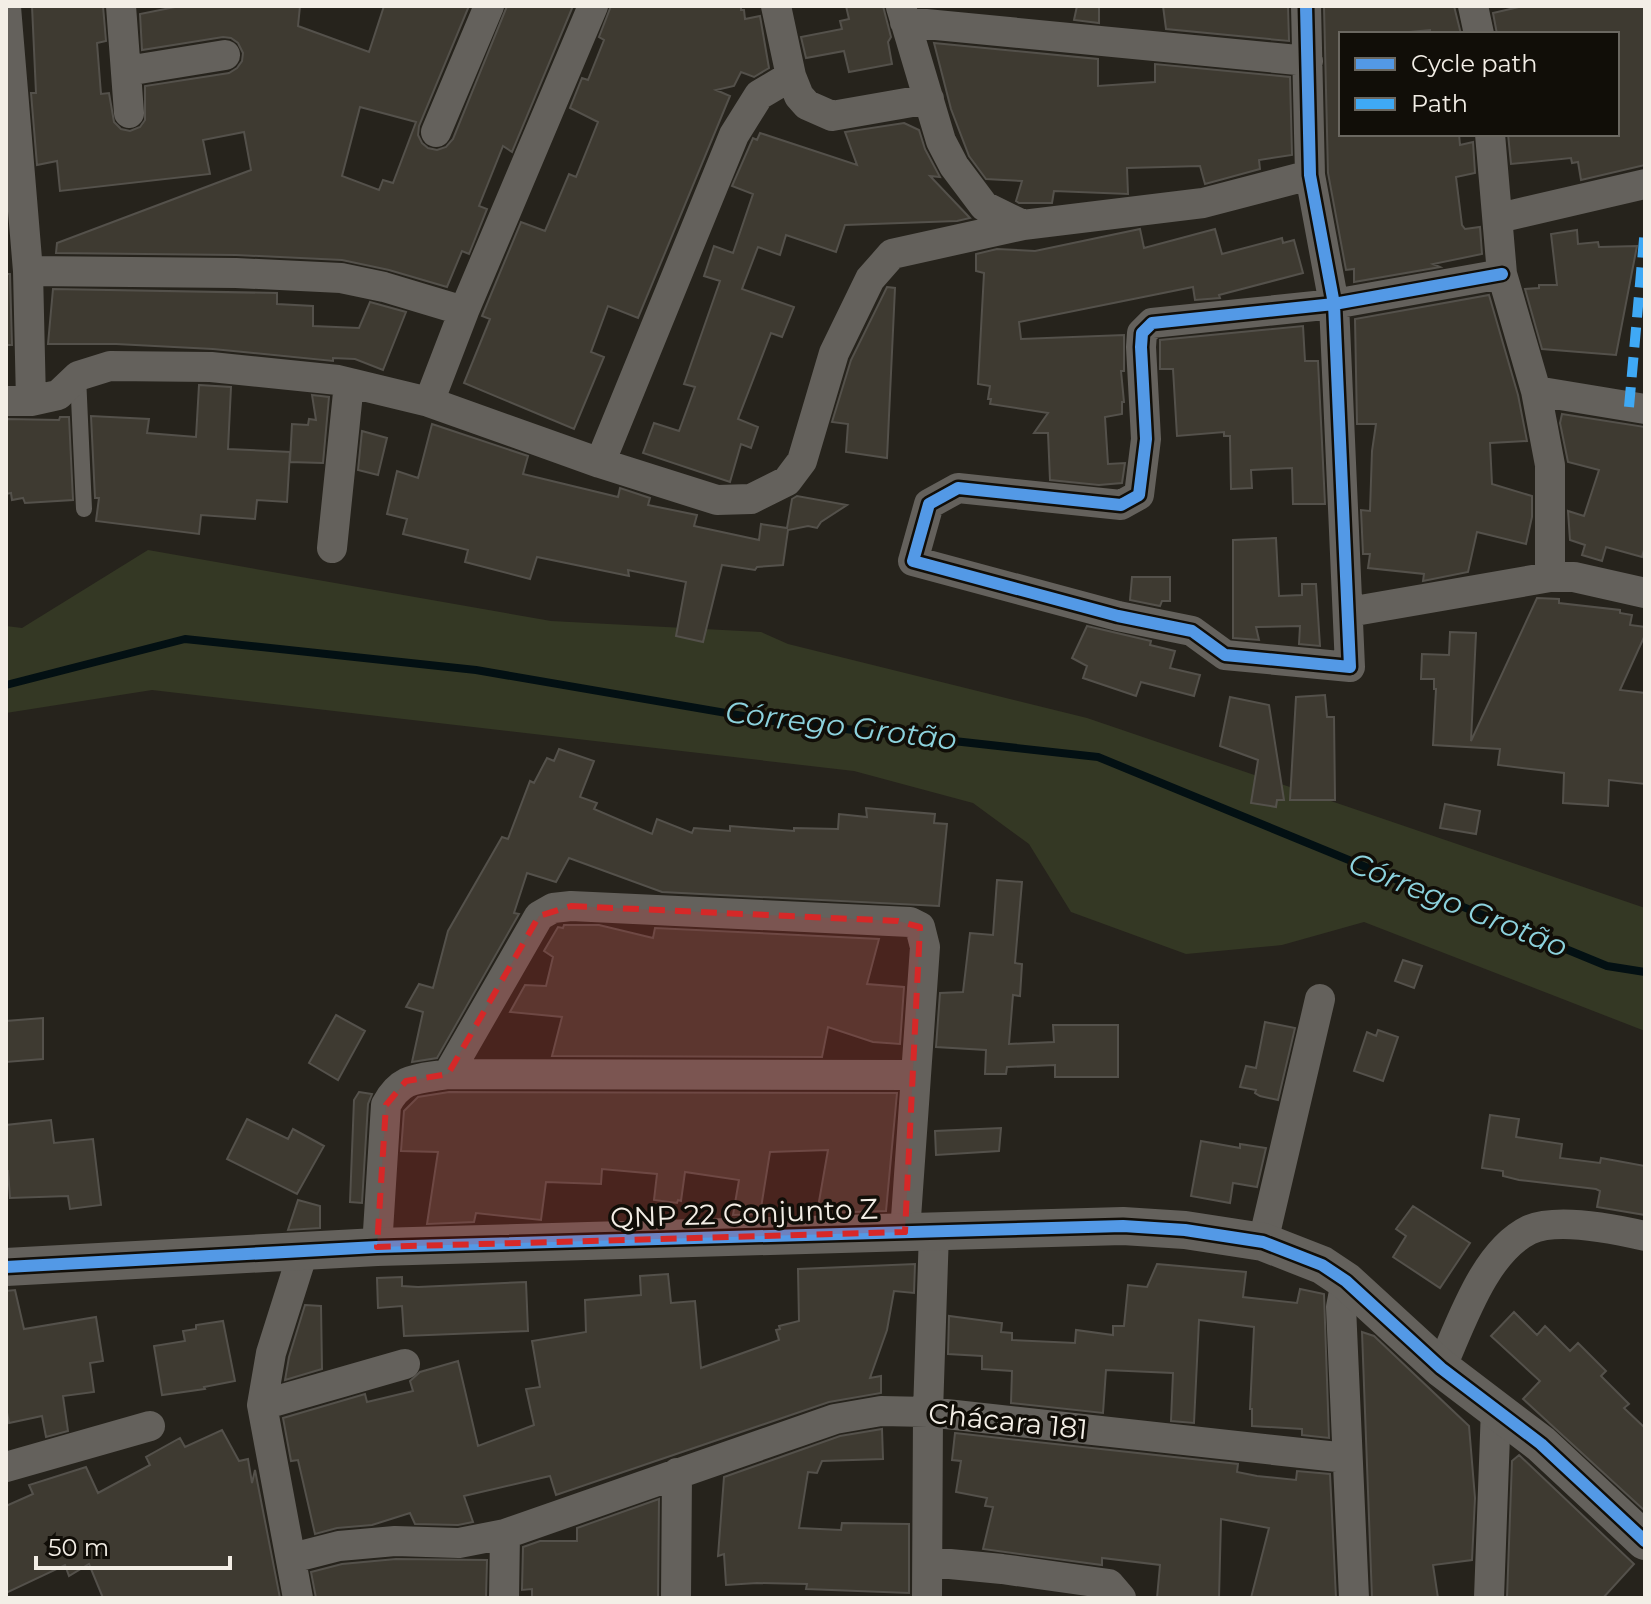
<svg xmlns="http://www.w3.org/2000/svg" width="1651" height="1604" font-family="Montserrat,sans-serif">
	<rect width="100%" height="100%" fill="#26231c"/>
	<path fill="#343824" d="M148,550L551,621L761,632L788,644L1087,718L1645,908V1031L1364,922L1282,945L1186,954L1071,912L1029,844L973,803L854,771L152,690L6,713V626L22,628Z"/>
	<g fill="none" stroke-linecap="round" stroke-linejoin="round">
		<path stroke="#031013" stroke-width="8" d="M6,685L185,639L476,670L773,721L1098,757L1607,966L1645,972"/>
	</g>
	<path fill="#3e3a31" stroke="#54514b" stroke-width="2" fill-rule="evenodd" d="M32,6H103L106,41L97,43L101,94L109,93L114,122L121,129L130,131L140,127L145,120V86L229,73L237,68L242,61L243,53L238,43L231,38L223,37L142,50L140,14L180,6H300L298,26L369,52L384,6H469L419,126L418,135L422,143L428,148L437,150L446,147L453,139L507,6H573L512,152L503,146L479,206L487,209L469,254L462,251L447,287L389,270L342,260L236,255L56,253L57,243L251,170L244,132L203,140L210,174L60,191L57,161L37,165L31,93H36ZM360,107L416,122L393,183L383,180L379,190L342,176Z
		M611,6H741V10H744L745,19L760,16L769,68L754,77L741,72L734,86L716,90L730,96L638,318L608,306L591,352L604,357L574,429L464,383L490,319L482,316L521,222L545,231L569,174L576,177L598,122L570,108L582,78L588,80L604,40L599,37Z
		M846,6H883L891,37L888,42L892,64L849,72L844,51L806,58L801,37L842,29L840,21L849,19Z
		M1077,6H1099V23L1074,20Z
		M1163,6H1288L1289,41L1166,29Z
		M1324,6H1454L1461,34H1430V30L1387,34H1341V134H1459L1460,145L1473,142L1475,173L1456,177L1462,225L1465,229L1480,227L1482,254L1433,264L1440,267L1354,282V269L1346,270L1328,173Z
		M1523,6H1645V165L1581,180L1578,162L1572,163L1571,158L1511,164L1508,134H1617V34H1497L1493,13Z
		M934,43L1098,59V86L1155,82V64L1290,77L1292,155L1259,160L1260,169L1205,184L1200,166L1127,168L1128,194L1054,191L1052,203H1019L1016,201L1022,181L986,179L969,156L951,109Z
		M904,123L919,130L925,149L940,177L930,176L970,218L957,221L845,225L836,252L786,235L780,255L758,247L742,289L794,307L782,337L771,333L738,419L758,427L751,448L741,444L730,482L643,453L654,423L679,431L695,387L684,384L720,281L704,276L714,246L733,253L753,194L732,186L753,138L757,140L760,133L857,165L845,132Z
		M1140,229L1144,248L1215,229L1222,254L1282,238L1283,243L1294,240L1303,273L1219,295L1220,298L1195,300L1193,287L1019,322L1021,339L1124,335V371H1121L1124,402H1122V414L1105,417L1108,464L1125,463L1122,483L1099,485L1050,480L1048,433H1034L1048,413L990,404L991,399H988L990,386L978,384L984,273L976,271V254L997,249L1035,251Z
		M1577,230L1578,244L1598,242L1599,247L1637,246L1616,355L1542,349L1525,289L1539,288V285H1557L1551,234Z
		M6,274H10L12,345H6Z
		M887,287L895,288L887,458L846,452L848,424L832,422L851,360Z
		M53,289L277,293V304L313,306V326L359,328L370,302L406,312L383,370L355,359L333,358V361L213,349L116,344H48Z
		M1489,295L1518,395L1527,441L1490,443L1492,484L1532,496V517L1526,544L1477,532L1468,572L1423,581L1424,574L1368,568L1370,554H1363L1361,510L1370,511L1372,451L1376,424H1357L1355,319Z
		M1303,326L1305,361H1318L1325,504H1293L1292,468L1251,470L1252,488L1231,489L1230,436H1224V432L1177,436L1173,369H1160V340Z
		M199,385L231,387L228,449L290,452L287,502L257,500L255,519L201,515L199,534L96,521L99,498H95L91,416L149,419L147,433L196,437Z
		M312,395L329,397L323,463L290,462L292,424L308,425L309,419L316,420Z
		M1562,414L1645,427V546L1642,557L1606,547L1602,561L1582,555L1585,545L1570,540L1568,511L1584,516L1599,470L1568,462L1560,423Z
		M60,417H69L73,500L25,503L23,498L12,500L11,493L6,494V419L59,420Z
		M432,424L528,456L523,474L618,497L620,488L650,498L648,505L697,515L694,526L759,540L761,524L787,528L792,499L797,496L847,505L821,522L817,528L808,526L788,530L783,565L757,567L755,570L722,565L703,642L676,636L686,582L628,570L629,576L537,557L530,579L465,562L468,550L403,534L407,519L387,514L397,471L418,478Z
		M362,431L387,438L378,475L358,470Z
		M1276,538L1279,596L1302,595V584H1316L1320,646L1299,644L1300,626L1256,627L1259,640L1233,638V540Z
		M1132,577H1170V601H1162L1160,606L1130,600Z
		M1537,598L1559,599V603L1620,610V613L1632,615L1630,625L1645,627V635L1620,690L1645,693V784L1609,780L1608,806L1563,803L1564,773L1498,765L1500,749L1433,745L1436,689H1434V679H1421L1422,654L1449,655L1450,632L1476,633L1471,741Z
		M1087,626L1151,641L1150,645L1175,651L1170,668L1200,675L1194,696L1141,682L1136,696L1083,678L1087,666L1072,658Z
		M1325,695L1327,717H1334L1335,800H1290L1296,697Z
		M1230,697L1269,705L1284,800H1277L1276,807L1251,803L1258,760L1220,746Z
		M559,749L594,761L580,797L597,803L594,809L652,834L657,819L692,833L694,828L730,831V826L794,831V828L838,829L839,814L867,817L866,808L935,814L934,823L947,824L939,906L662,892L569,858L556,882L527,873L514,913L519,914L437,1058L412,1062L423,1012L406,1007L419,984L433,988L448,931L502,837L508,839L530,781L534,783L547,758L554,761Z
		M1445,804L1480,811L1476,834L1440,828Z
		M997,880L1022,882L1015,963L1022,964L1020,996L1013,995L1009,1044L1054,1042L1053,1025H1118V1077H1055V1065L1007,1067L1006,1074H985L986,1050L936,1047L940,993L963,992L970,933L993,935Z
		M564,925H599L653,938L655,928L879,939L867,984L904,987L900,1044L873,1042L828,1027L822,1057L552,1056L562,1017L510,1012L525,985L546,986L553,957L544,951L558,927L563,928Z
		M1403,960L1422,966L1414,988L1395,981Z
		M336,1015L365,1031L338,1080L309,1063Z
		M43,1018V1059L6,1062V1021Z
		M1265,1022L1295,1028L1278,1100L1260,1096L1255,1093L1256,1090L1240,1087L1246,1066L1256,1068Z
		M1378,1030L1398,1037L1383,1081L1354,1071L1367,1032L1376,1036Z
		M359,1092L372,1094L368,1104L362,1203L350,1202L354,1100Z
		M449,1092L897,1093L886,1211L817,1213L828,1150L770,1152L760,1214L733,1215L739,1180L685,1172L681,1201L678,1200L677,1203L654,1200L657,1174L602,1169L601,1184L546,1182L541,1220L476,1213L474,1222L427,1224L438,1152L401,1151L404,1111L418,1097Z
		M1490,1115L1519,1119L1516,1137L1562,1144L1560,1158L1600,1163L1601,1158L1645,1166V1215L1597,1207L1600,1191L1596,1189L1519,1180L1503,1176V1171L1482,1168Z
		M247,1119L288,1139L293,1129L324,1146L297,1194L227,1159Z
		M51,1120L54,1143L93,1139L101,1205L70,1209L68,1196L10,1198L8,1171H6V1125Z
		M1001,1128L999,1151L936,1155L935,1131Z
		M1201,1141L1240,1148V1144L1266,1148L1257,1187L1233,1183L1230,1203L1191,1196Z
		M298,1200L320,1206V1228L288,1230Z
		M1413,1206L1470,1243L1440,1288L1393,1257L1406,1236L1396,1229Z
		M915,1264L914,1293L894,1291L887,1330L870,1378L881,1376V1393L829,1402L556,1495L550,1476L464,1496L473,1522L458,1525L415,1524L410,1513L372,1525L337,1528L315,1534L298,1460L291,1461L283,1418L365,1394L367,1402L413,1391L410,1381L420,1372L458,1361L478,1446L534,1425L526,1389L540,1387L532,1341L586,1332L585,1300L641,1295L640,1276L668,1274L671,1303L695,1301L701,1368L779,1340L776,1330L780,1329L779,1326L799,1321L798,1269Z
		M1157,1264L1246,1272L1243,1297L1297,1303L1300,1289L1324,1294L1329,1438L1302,1435V1429L1252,1426V1409H1250L1254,1327L1199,1320L1194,1423L1171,1421L1173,1373L1106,1370L1103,1413L1011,1403L1012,1371L982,1369V1356L948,1354L949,1316L1002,1323L1001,1332L1012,1333V1340L1075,1343L1076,1330L1113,1335V1326H1124L1128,1285L1147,1287Z
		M402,1277V1286L418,1287L526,1282L528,1331L404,1336L402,1306L378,1308L377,1278Z
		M15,1290L24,1329L96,1317L103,1361L90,1363L94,1392L63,1396L68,1431L46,1437L42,1416L9,1423L6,1407V1291Z
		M305,1305L321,1306L322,1369L285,1380L289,1357Z
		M1514,1312L1537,1335L1545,1326L1570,1351L1578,1343L1606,1371L1601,1376L1629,1404L1624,1408L1645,1428V1511L1523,1399L1540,1381L1491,1336Z
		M223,1321L235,1381L204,1387L205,1389L162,1395L154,1346L185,1341L183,1331L196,1329V1325Z
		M1362,1332L1374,1336L1469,1426L1475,1498L1472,1560L1433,1565L1438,1598H1372Z
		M882,1429L883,1459L822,1461L817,1473L808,1472L799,1528L841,1530L842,1523L909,1524V1593L806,1589L807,1584L757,1583L726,1585L724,1554L718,1556L724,1477L840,1436Z
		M222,1430L239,1461L248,1459L252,1483L255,1470L280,1598H103L89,1564L69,1576L65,1565L6,1593V1506L33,1494L29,1485L86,1467L98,1493L150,1465L146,1457L180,1438L185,1447Z
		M955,1433L1238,1464L1237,1472L1257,1476L1296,1480L1297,1471L1330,1474L1336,1598H1251L1269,1528L1221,1519L1219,1598H1157L1160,1565L1102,1558V1565L983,1549L993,1507L985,1506L987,1498L956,1492L961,1461L952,1460Z
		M1519,1455L1634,1564L1603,1598H1507L1512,1461Z
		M659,1499L658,1598H532V1589L522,1590L523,1547L540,1541H577V1528Z
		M396,1559L487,1560L486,1598H316L311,1572L342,1564Z"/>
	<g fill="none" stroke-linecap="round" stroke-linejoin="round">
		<path stroke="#64615c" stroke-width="16" d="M78,376L84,509"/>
		<path stroke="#64615c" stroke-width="30" d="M121,6L129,113
			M776,6L791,76L799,96L807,105L832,116L929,99
			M1306,6L1310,175L1334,304L1350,667L1225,655L1192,631L1118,616L913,561L929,504L958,488L1121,505L1139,495L1146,439L1141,347L1142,333L1152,323L1334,304L1502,274
			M1473,6L1479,34
			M6,7L28,271L31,401
			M901,7L941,141L954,166L984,206L1023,225
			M905,22L1308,61
			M127,71L225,55
			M436,132L489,6
			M1490,134L1502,274L1536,391L1550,465V577
			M1499,218L1645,184
			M28,271L236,273L341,278L384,287L464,311
			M1536,391L1645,409
			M6,401H31L58,395L78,376L110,366L211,367L338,380L429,402L600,463L717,500L751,499L787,481L802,461L834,353L870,279L892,254L1023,225L1203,203L1310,175
			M429,402L464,311L593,6
			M600,463L734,135L759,95L791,76
			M332,548L349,383
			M1349,612L1550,577H1574L1645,593
			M448,1074L539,916L553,908L571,906L910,922L920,927L925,947L905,1232
			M1263,1242L1320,999
			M377,1247L386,1105C401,1076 419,1079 448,1074L916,1075
			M1346,1281L1341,1307L1354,1598
			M1441,1368C1461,1324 1484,1252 1529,1230C1557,1217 1615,1229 1645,1236
			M262,1405L405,1364
			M6,1467L150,1426
			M292,1558L339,1546L395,1541L459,1543L505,1534L835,1419L881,1411L928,1412L1347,1458
			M929,1562L1002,1569L1109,1584L1121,1598
			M298,1598L262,1405L271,1353L304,1249
			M504,1598L505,1534
			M676,1598L677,1473
			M927,1598L928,1412L934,1232
			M1489,1598L1496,1408"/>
		<path stroke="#64615c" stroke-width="38" d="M6,1267L377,1247L1123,1226L1185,1230L1263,1242L1322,1265L1346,1281L1441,1368L1541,1444L1645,1541"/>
		<path stroke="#3fa9f5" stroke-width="10" stroke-dasharray="20 10" stroke-linecap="butt" d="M1629,407L1645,228"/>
		<g stroke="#110e08" stroke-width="17">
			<path id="cycleway" d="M1306,6L1310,175L1334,304L1350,667L1225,655L1192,631L1118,616L913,561L929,504L958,488L1121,505L1139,495L1146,439L1141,347L1142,333L1152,323L1334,304L1502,274
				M6,1267L377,1247L1123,1226L1185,1230L1263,1242L1322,1265L1346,1281L1441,1368L1541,1444L1645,1541"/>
		</g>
		<use href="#cycleway" stroke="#5399e6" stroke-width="12"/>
	</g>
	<path fill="#d62828" fill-opacity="0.2" stroke="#d62828" stroke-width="6" stroke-dasharray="16 10" stroke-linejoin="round" d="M571,906L898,921L920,927L905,1232L377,1247L386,1105L406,1081L448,1074L539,916Z"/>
	<g text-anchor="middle" stroke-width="7" stroke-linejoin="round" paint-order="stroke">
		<g font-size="28" fill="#f3eee6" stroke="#110e08">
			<text transform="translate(744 1213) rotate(-2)" y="10">QNP 22 Conjunto Z</text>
			<text transform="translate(1008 1421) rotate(6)" y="10">Chácara 181</text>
		</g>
		<g font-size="30" font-style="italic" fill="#8cd2dd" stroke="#110e08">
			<text transform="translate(841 726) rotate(7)" y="10">Córrego Grotão</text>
			<text transform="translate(1458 905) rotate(22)" y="10">Córrego Grotão</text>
		</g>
	</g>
	<rect width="1651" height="1604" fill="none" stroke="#f3eee6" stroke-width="16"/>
	<rect x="1339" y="32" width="280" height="104" fill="#110e08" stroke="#6b6861" stroke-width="2"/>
	<rect x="1355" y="58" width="40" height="12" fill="#5399e6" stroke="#6b6861" stroke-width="2"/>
	<text x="1411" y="72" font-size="24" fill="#f3eee6">Cycle path</text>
	<rect x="1355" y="98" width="40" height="12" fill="#3fa9f5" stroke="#6b6861" stroke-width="2"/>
	<text x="1411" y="112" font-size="24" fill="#f3eee6">Path</text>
	<path d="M36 1556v12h194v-12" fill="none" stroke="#f3eee6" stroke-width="4"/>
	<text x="48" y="1556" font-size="24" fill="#f3eee6" stroke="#110e08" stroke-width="6" paint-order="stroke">50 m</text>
</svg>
